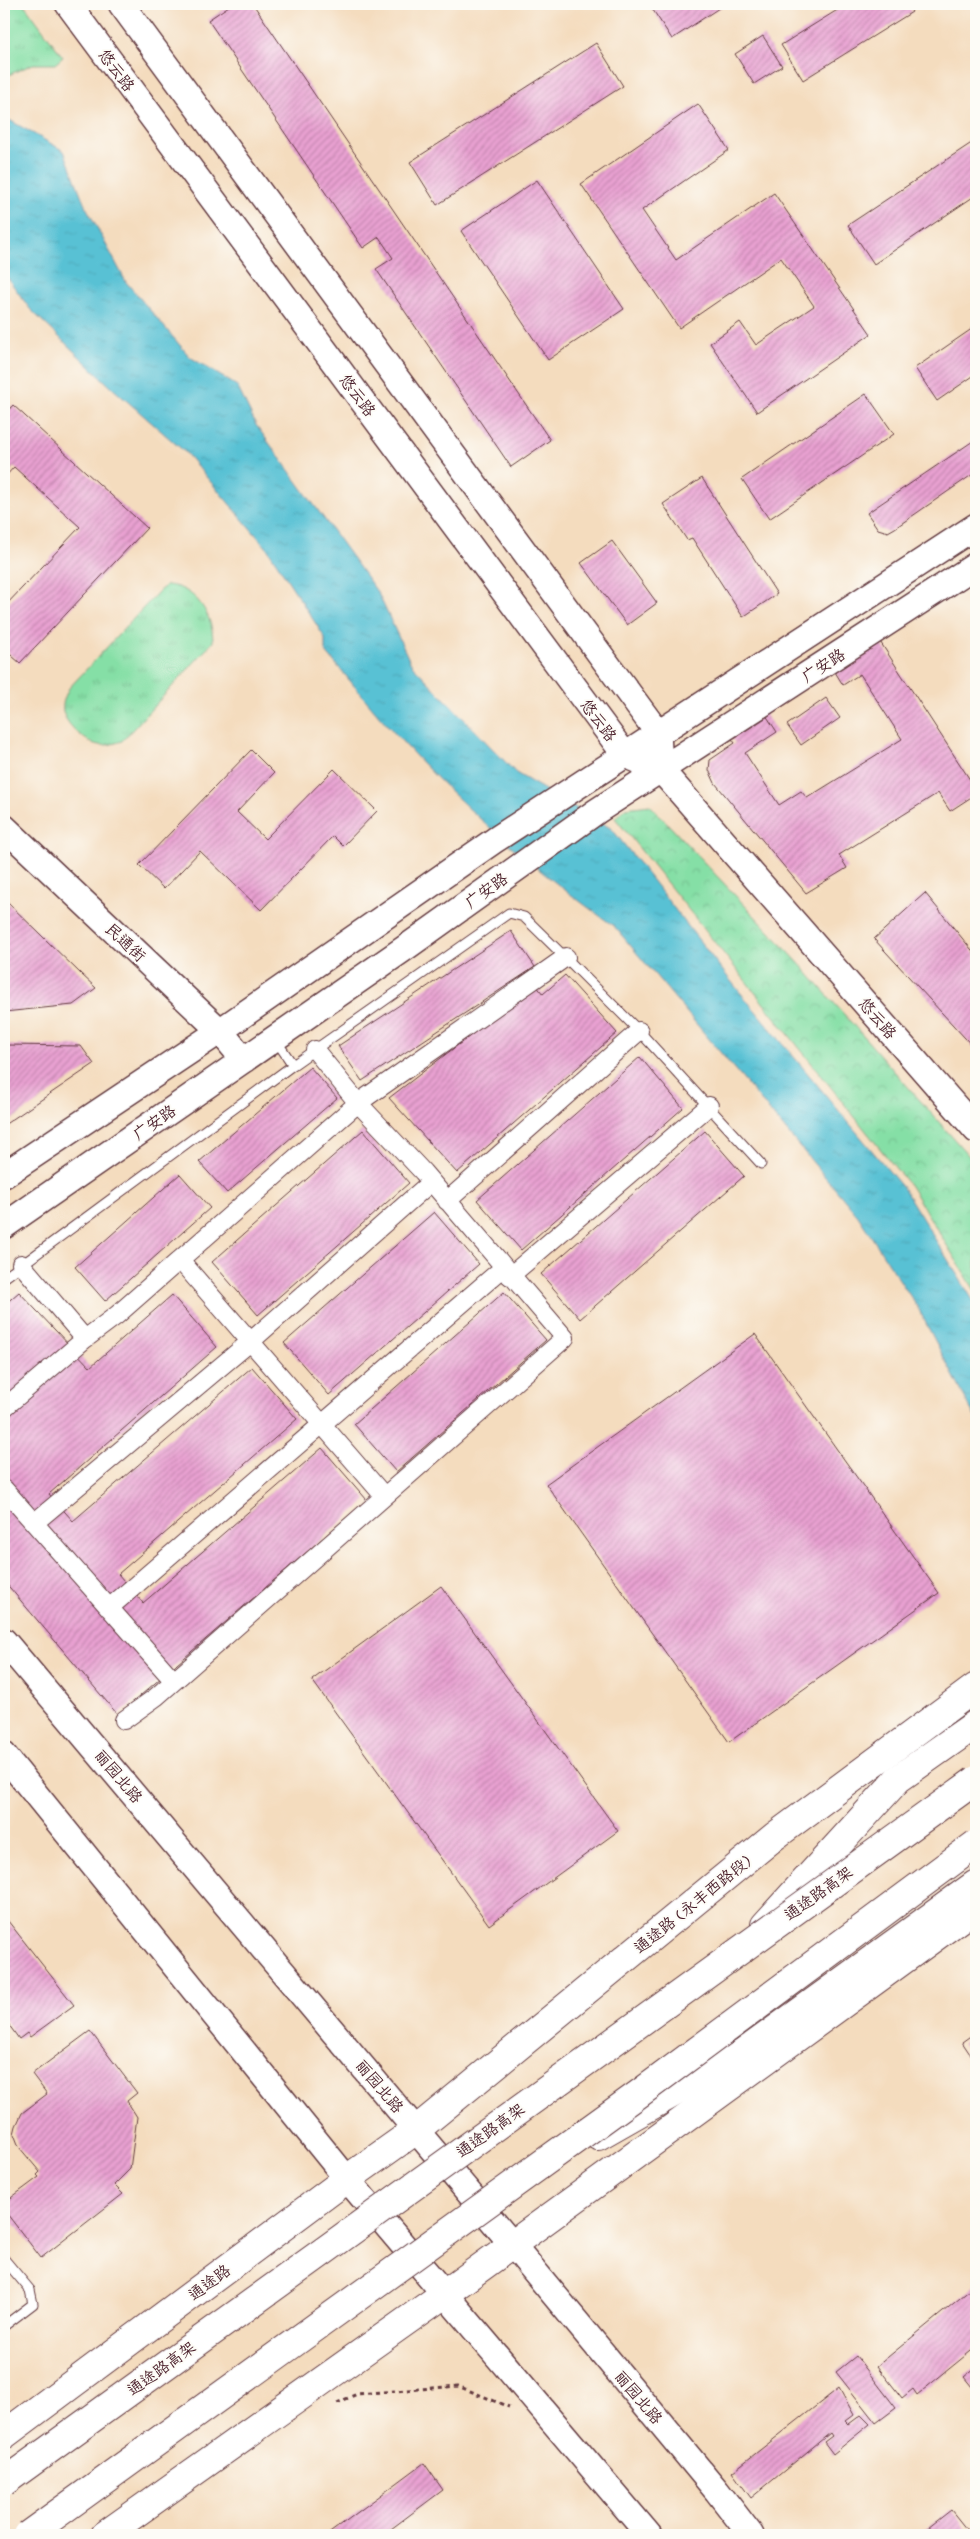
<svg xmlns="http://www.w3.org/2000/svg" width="980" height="2539" font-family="Mynerve,'LXGW WenKai TC',sans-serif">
	<defs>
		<pattern id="grass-tufts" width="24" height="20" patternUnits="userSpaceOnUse" patternTransform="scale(1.25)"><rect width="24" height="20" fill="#85dfa6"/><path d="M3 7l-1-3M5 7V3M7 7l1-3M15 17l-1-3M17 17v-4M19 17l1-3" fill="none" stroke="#74bf8f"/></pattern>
		<pattern id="park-crowns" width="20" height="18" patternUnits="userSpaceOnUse" patternTransform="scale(1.25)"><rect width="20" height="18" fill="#85dfa6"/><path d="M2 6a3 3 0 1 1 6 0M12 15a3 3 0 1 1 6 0" fill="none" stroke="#74bf8f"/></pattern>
		<pattern id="water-ripples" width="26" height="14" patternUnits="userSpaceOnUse" patternTransform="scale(1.25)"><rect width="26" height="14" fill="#58c1d4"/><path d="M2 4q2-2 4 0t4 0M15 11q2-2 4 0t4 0" fill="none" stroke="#4ea5b6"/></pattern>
		<pattern id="building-hatch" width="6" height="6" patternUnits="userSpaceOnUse" patternTransform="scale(1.25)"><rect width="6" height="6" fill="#e9a1d2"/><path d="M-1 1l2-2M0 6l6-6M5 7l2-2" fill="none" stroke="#bf83ab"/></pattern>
	</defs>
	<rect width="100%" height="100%" fill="#fdfcf7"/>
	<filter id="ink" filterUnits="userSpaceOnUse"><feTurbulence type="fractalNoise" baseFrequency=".02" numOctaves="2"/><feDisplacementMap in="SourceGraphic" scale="10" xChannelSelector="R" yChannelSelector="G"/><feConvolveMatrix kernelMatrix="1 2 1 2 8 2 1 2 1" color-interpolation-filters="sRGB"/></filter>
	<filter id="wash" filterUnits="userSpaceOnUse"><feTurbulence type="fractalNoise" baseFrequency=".0096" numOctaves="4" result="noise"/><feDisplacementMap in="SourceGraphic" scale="20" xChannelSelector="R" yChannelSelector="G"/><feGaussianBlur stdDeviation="1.12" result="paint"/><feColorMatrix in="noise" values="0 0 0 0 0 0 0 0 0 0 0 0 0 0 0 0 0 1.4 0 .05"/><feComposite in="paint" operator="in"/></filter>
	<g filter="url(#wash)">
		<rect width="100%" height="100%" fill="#f4dcbe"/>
		<path fill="url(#grass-tufts)" stroke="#687f68" d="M4,4H24L63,57L55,64H33L4,77Z
			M167,585C196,587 213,615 213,642L122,741C113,744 103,747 95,744C83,740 65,723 63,711C62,703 65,696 69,688L160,590Z"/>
		<path fill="url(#park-crowns)" stroke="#687f68" d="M650,805L798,962L976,1164V1292L910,1186L615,818L625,808Z"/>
		<path fill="url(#water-ripples)" stroke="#517080" d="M4,117L64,151L85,205L126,282L190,357L237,386L256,425L378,593L411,664L516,773L612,829L734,985L904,1189L976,1305V1419L918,1308L858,1216L614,926C537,872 463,808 399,738C373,710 350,680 325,651V638L267,548L186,453L111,387L30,309L4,273Z"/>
		<g id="blocks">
			<path fill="url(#building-hatch)" d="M232,4H253L550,440L511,467L376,269L393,258L379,237L363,248L208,20Z
				M649,4H725L672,39Z
				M847,4H907L912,12L803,80L781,45Z
				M763,36L782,66L754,84L735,54Z
				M596,43L623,86L437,205L410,162Z
				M698,104L729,150L642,210L676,260L774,193L871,334L757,412L710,343L740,322L756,345L814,306L781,258L679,328L581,184Z
				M976,140V195L874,264L848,225Z
				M537,180L624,309L548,360L461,231Z
				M976,326V374L937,401L915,368Z
				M866,394L894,434L769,519L742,479Z
				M13,405L147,528L20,663L4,649V607L80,527L14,467L4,478V415Z
				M976,439V472L895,528L888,532L878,529L867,513Z
				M702,478L777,594L743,617L692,538L687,540L663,504Z
				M612,541L657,603L627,625L581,563Z
				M877,637L976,789V794L950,811L938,793L839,855L847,868L806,893L715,783L709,770L710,760L735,743L727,732L762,709L777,732L745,753L779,805L801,791L807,798L902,739L860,674L843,685L832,667Z
				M826,698L840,718L801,745L787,725Z
				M251,750L274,773L237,812L265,839L334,769L377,811L343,846L333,836L261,910L200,851L164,889L139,865Z
				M925,893L976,955V1050L874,939Z
				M4,899L81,974L96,988L73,1005L4,1012Z
				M511,931L535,967L362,1081L338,1046Z
				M565,975L617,1033L457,1173L389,1098L536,985L543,994Z
				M5,1045L81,1046L94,1064L4,1125Z
				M640,1057L683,1108L521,1250L477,1200Z
				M310,1067L337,1098L227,1193L199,1162Z
				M363,1130L409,1183L258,1315L212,1262Z
				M705,1131L744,1176L580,1319L541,1274Z
				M180,1174L210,1208L105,1301L75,1267Z
				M434,1212L479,1264L329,1395L284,1343Z
				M19,1292L90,1367L172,1295L217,1347L49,1494L73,1521L252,1367L297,1419L118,1574L143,1603L322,1448L367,1500L118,1715L4,1581V1305Z
				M504,1292L546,1340L396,1472L354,1424Z
				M755,1334L939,1593L729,1742L546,1484Z
				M441,1586L618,1831L489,1925L312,1680Z
				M4,1916L74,2005L30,2037L27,2033L19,2039L4,2018Z
				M90,2031L137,2093L127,2101L137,2117L130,2169L114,2185L123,2194L41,2258L4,2210V2203L39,2177L37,2175L40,2172L19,2147L14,2134L16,2126L22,2113L47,2094L32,2074Z
				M976,2032V2063L962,2042Z
				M976,2285V2347L917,2395L913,2389L902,2398L877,2366Z
				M856,2356L896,2408L876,2423L836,2372Z
				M976,2367V2392L964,2377Z
				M839,2388L854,2415L846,2421L849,2424L861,2415L870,2424L833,2454L824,2442L832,2436L830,2433L751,2498L732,2472Z
				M424,2463L443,2490L383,2535H327Z
				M951,2510L971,2535H919Z"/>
		</g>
	</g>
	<g filter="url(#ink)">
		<use href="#blocks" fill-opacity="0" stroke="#643b41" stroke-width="1"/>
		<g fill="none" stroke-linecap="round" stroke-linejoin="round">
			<g stroke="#643b41" stroke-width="11">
				<path id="lane" d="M293,1065L509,913L524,917L573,965L639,1031L761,1164
					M4,1278L293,1065L275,1039
					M4,2259L30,2290L33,2304L4,2326"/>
			</g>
			<g stroke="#643b41" stroke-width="20">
				<path id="street" d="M447,1201L639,1031
					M180,1260L384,1496
					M21,1264L85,1339L117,1315L358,1103L566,957
					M510,1276L709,1106
					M4,1408L85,1339
					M4,1489L174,1681
					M34,1523L250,1342L431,1182
					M109,1608L503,1268
					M124,1720L156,1697L565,1338L423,1172L358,1103L315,1050"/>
			</g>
			<g stroke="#643b41" stroke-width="28">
				<path id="secondary" d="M68,4L625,755L661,770L976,1130
					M121,4L658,733L659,750
					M4,827L220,1031L244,1060
					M4,1175L220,1031L495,840L976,526
					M4,1226L408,946L597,811L976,565
					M4,1641L512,2244L717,2491L751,2535
					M4,1755L347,2179L649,2535"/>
			</g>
			<g stroke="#643b41" stroke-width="30">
				<path id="primary" d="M4,2435L347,2179L416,2130L775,1836L976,1687
					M105,2535L443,2295L976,1907"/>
			</g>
			<g stroke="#643b41" stroke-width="30">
				<path id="highway" d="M765,1925L898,1779L976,1724
					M598,2136L742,2054L976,1884"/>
			</g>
			<path stroke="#643b41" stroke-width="3" stroke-dasharray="4 4" stroke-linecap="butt" d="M337,2403L357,2394L458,2386L509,2407"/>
			<use href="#lane" stroke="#fff" stroke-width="9"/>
			<use href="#street" stroke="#fff" stroke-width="18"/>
			<use href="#secondary" stroke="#fff" stroke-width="25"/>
			<use href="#primary" stroke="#fff" stroke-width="28"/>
			<use href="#highway" stroke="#fff" stroke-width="28"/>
			<g stroke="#643b41" stroke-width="30" stroke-linecap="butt">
				<path id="highway-bridge" d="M4,2482L976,1780
					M28,2535L640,2093L976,1844"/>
			</g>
			<use href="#highway-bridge" stroke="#fff" stroke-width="28"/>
		</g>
	</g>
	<g text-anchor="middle" stroke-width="4" stroke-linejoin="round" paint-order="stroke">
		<g font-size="16" fill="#4a1f2b" stroke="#fdfcf7">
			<text transform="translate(117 70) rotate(53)" y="6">悠云路</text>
			<text transform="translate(358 395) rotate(53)" y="6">悠云路</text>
			<text transform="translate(823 665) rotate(-33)" y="6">广安路</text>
			<text transform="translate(599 720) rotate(53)" y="6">悠云路</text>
			<text transform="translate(486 890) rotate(-36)" y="6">广安路</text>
			<text transform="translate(126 942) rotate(43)" y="6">民通街</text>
			<text transform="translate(878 1018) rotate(49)" y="6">悠云路</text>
			<text transform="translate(154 1122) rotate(-35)" y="6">广安路</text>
			<text transform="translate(119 1776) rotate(50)" y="6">丽园北路</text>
			<text transform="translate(818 1893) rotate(-36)" y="6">通途路高架</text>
			<text transform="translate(692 1904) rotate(-39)" y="6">通途路 (永丰西路段)</text>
			<text transform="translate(380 2086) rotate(50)" y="6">丽园北路</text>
			<text transform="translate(490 2130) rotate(-36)" y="6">通途路高架</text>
			<text transform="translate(209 2282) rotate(-37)" y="6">通途路</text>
			<text transform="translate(161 2368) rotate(-36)" y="6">通途路高架</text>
			<text transform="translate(639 2397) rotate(50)" y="6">丽园北路</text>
		</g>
	</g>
	<rect width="980" height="2539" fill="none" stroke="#fdfcf7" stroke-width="20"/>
</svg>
